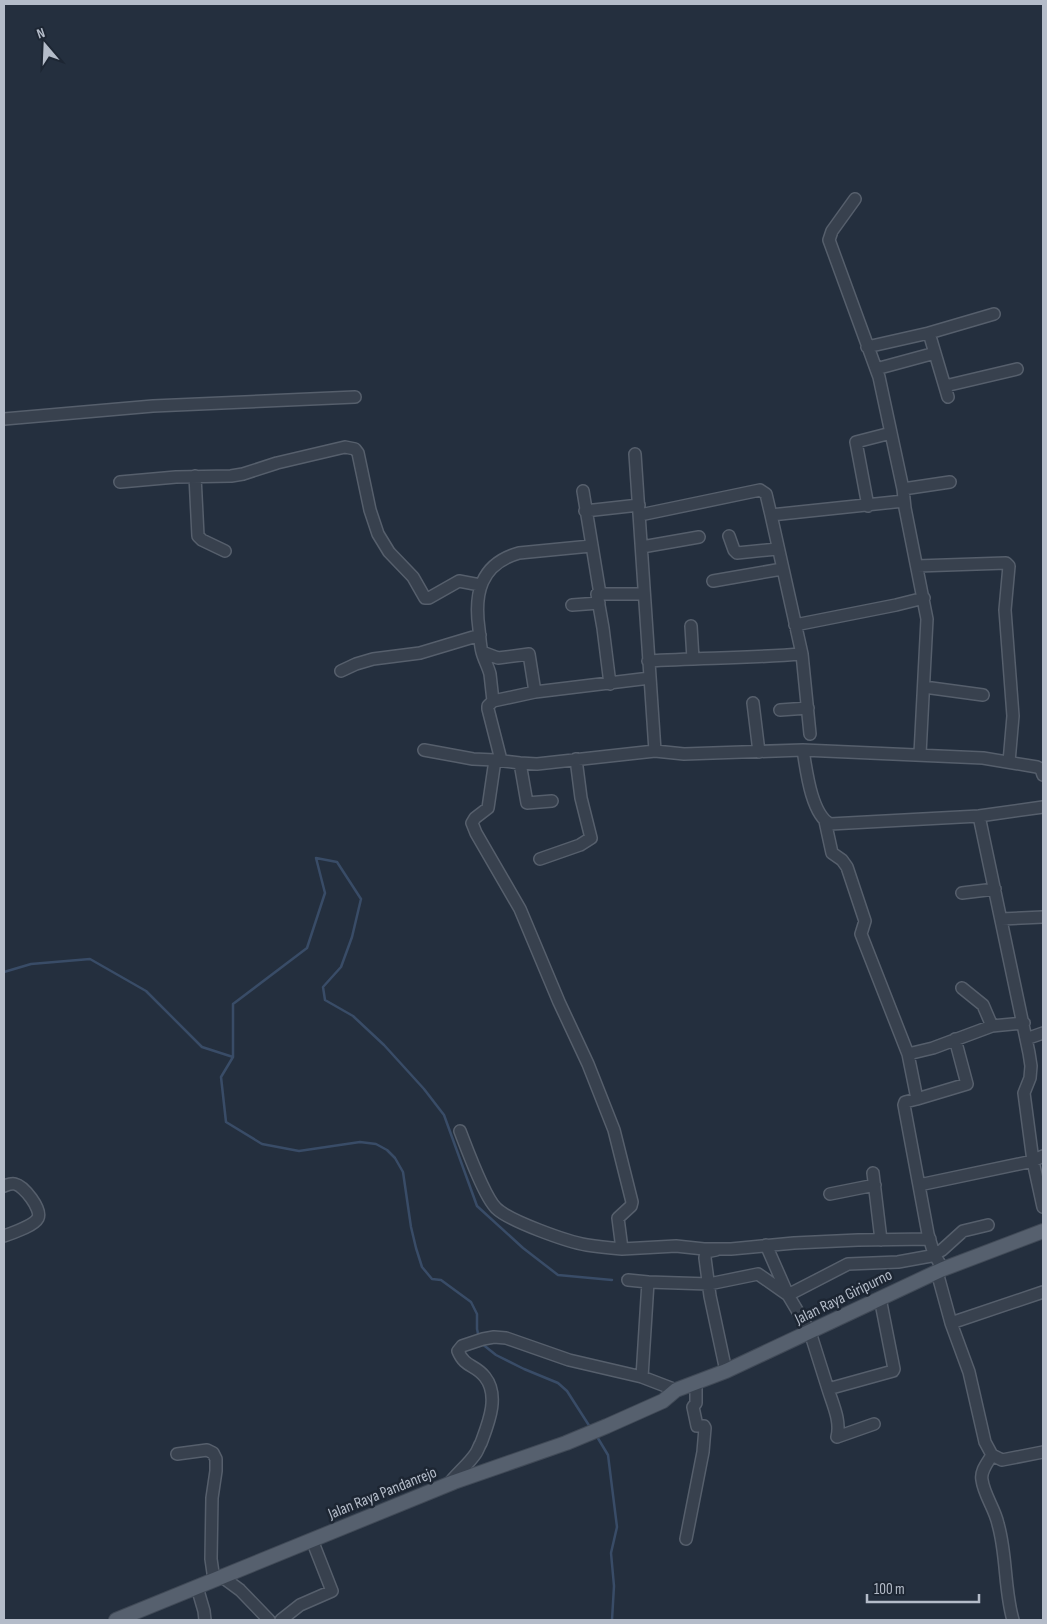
<svg xmlns="http://www.w3.org/2000/svg" width="1047" height="1624" font-family="'Sofia Sans Condensed',sans-serif">
	<rect width="100%" height="100%" fill="#242f3e"/>
	<g fill="none" stroke-linecap="round" stroke-linejoin="round">
		<path stroke="#394c67" stroke-width="2.5" d="M4,972L31,964L90,959L146,991L202,1047L233,1057V1004L307,948L325,893L316,858L337,862L361,899L352,937L341,967L323,987L325,1000L353,1016L384,1045L424,1089L444,1115L477,1206L523,1248L558,1275L612,1280
			M233,1057L221,1077L226,1122L262,1144L299,1151L360,1142L376,1144L387,1150L395,1158L403,1172L411,1227L416,1248L422,1267L432,1279L441,1280L471,1302L477,1314V1329L479,1338
			M481,1343L496,1355L524,1369L558,1383L567,1391L590,1427
			M596,1435L608,1455L617,1527L611,1553L614,1586L612,1620"/>
		<g stroke="#565f6c" stroke-width="14">
			<path id="minor" d="M855,199L832,231L829,240L879,377L903,489L905,508L927,619L920,754
				M867,347L929,333
				M876,369L935,353
				M945,386L1017,369
				M948,397L929,333L994,314
				M4,419L153,406L355,397
				M635,454C642,553 648,652 655,751L684,754L803,750
				M195,476L198,536L202,540L225,551
				M120,482L176,477L231,476L243,474L277,463L345,447L355,449L358,453L370,510L378,534L389,552L413,577L425,598H429L459,581L480,585
				M903,489L950,482
				M583,491L600,594
				M868,506L856,442L891,433
				M585,511L639,505
				M640,515L760,490L766,494L771,515
				M729,536L734,550L737,553L777,549
				M642,547L699,537
				M917,566L1006,563L1009,566L1005,610L1013,716L1009,762
				M713,581L782,569
				M572,605L599,603
				M795,625L896,605L924,598
				M691,626L693,659
				M482,652L498,658L529,654L535,692
				M648,661C700,658 751,658 802,654
				M341,671L356,664L373,659L420,653L480,635
				M610,684L603,628L597,594H644
				M924,687L983,695
				M493,701C492,692 491,683 490,674C488,666 484,660 482,652C480,645 480,637 479,629C474,594 480,564 519,553L591,546
				M753,703L759,752
				M780,710L808,708
				M810,734L802,654L771,515L904,501
				M424,750L473,759L495,760
				M655,751L537,764L520,763L495,760L488,808L475,818L472,823L476,833L520,909L559,1002L588,1064L614,1130L632,1202L631,1206L618,1218L622,1249L676,1246L704,1249H731L794,1243L858,1240L930,1239
				M501,760L488,709V706L493,701L535,692L650,678
				M520,763L527,803L552,801
				M1043,775L1041,769L1037,767L983,758L803,750C806,768 811,814 830,824L979,816L1043,807
				M979,816L1029,1053L1031,1066L1030,1078L1024,1093L1033,1161L1043,1207
				M825,821L832,853L842,860L847,867L865,921L861,934L908,1054L933,1048L992,1026L1024,1023
				M540,859L580,845L591,838L581,798L576,759
				M962,893L995,889
				M1001,919L1043,917
				M962,988L983,1005L992,1026
				M1026,1039L1043,1033
				M908,1054L917,1099L905,1102L904,1105L928,1234L934,1254L943,1269
				M917,1099L967,1084L955,1039
				M460,1131C467,1149 484,1196 496,1208C509,1221 568,1242 587,1245C599,1247 610,1248 622,1249
				M873,1173L881,1240
				M919,1185L1033,1161L1043,1156
				M4,1186C7,1185 11,1183 15,1184C24,1186 42,1209 38,1218C34,1226 12,1233 4,1236
				M830,1194L875,1185
				M766,1245L788,1295L810,1332L828,1389L893,1371L894,1369L880,1298
				M716,1250L706,1252L705,1258L710,1296L726,1371
				M937,1272L951,1323L969,1372L985,1442L992,1455L1002,1460L1043,1452
				M628,1280L648,1282
				M951,1323L1043,1292
				M642,1377L648,1282L709,1284L758,1274L788,1295L848,1264L898,1262L931,1256L942,1250L963,1231L988,1225
				M828,1389C833,1405 841,1421 837,1437
				M837,1437L874,1424
				M177,1454L207,1450L213,1453L216,1459V1471L212,1498L211,1559L214,1580
				M992,1455C988,1462 980,1471 982,1480C984,1495 995,1509 998,1524C1007,1555 1004,1589 1013,1620
				M448,1485C456,1474 469,1464 476,1453C478,1450 479,1446 481,1443C488,1424 500,1396 485,1377C475,1364 465,1368 458,1351L462,1346L483,1339L494,1337L506,1338L569,1360L642,1377L676,1390
				M686,1539L703,1452L705,1428L704,1426H697L693,1407L696,1403V1382
				M221,1576L240,1590L269,1620
				M197,1587L204,1611L205,1620
				M281,1620L300,1605L332,1591L312,1540"/>
		</g>
		<g stroke="#414a57" stroke-width="16">
			<path id="major" d="M116,1620L454,1482L566,1443L607,1426L663,1401L676,1390L726,1371L943,1269L1043,1231"/>
		</g>
		<use href="#minor" stroke="#38414e" stroke-width="11"/>
		<use href="#major" stroke="#56606e" stroke-width="14"/>
	</g>
	<g text-anchor="middle" stroke-width="5" stroke-linejoin="round" paint-order="stroke">
		<g font-size="16" fill="#b4bcc9" stroke="#1d2633">
			<text transform="translate(843 1296) rotate(-26)" y="6">Jalan Raya Giripurno</text>
			<text transform="translate(382 1492) rotate(-22)" y="6">Jalan Raya Pandanrejo</text>
		</g>
	</g>
	<rect width="1047" height="1624" fill="none" stroke="#b4bcc9" stroke-width="10"/>
	<g transform="translate(45 45) rotate(341)" stroke="#1d2633" stroke-width="4" paint-order="stroke">
	<path d="M0-4L9 19L0 12L-9 19Z" fill="#b4bcc9"/>
	<text y="-8" font-size="14" font-weight="bold" text-anchor="middle" fill="#b4bcc9">N</text>
	</g>
	<path d="M867 1594v8h112v-8" fill="none" stroke="#b4bcc9" stroke-width="2.5"/>
	<text x="874" y="1594" font-size="15" fill="#b4bcc9" stroke="#1d2633" stroke-width="4" paint-order="stroke">100 m</text>
</svg>
